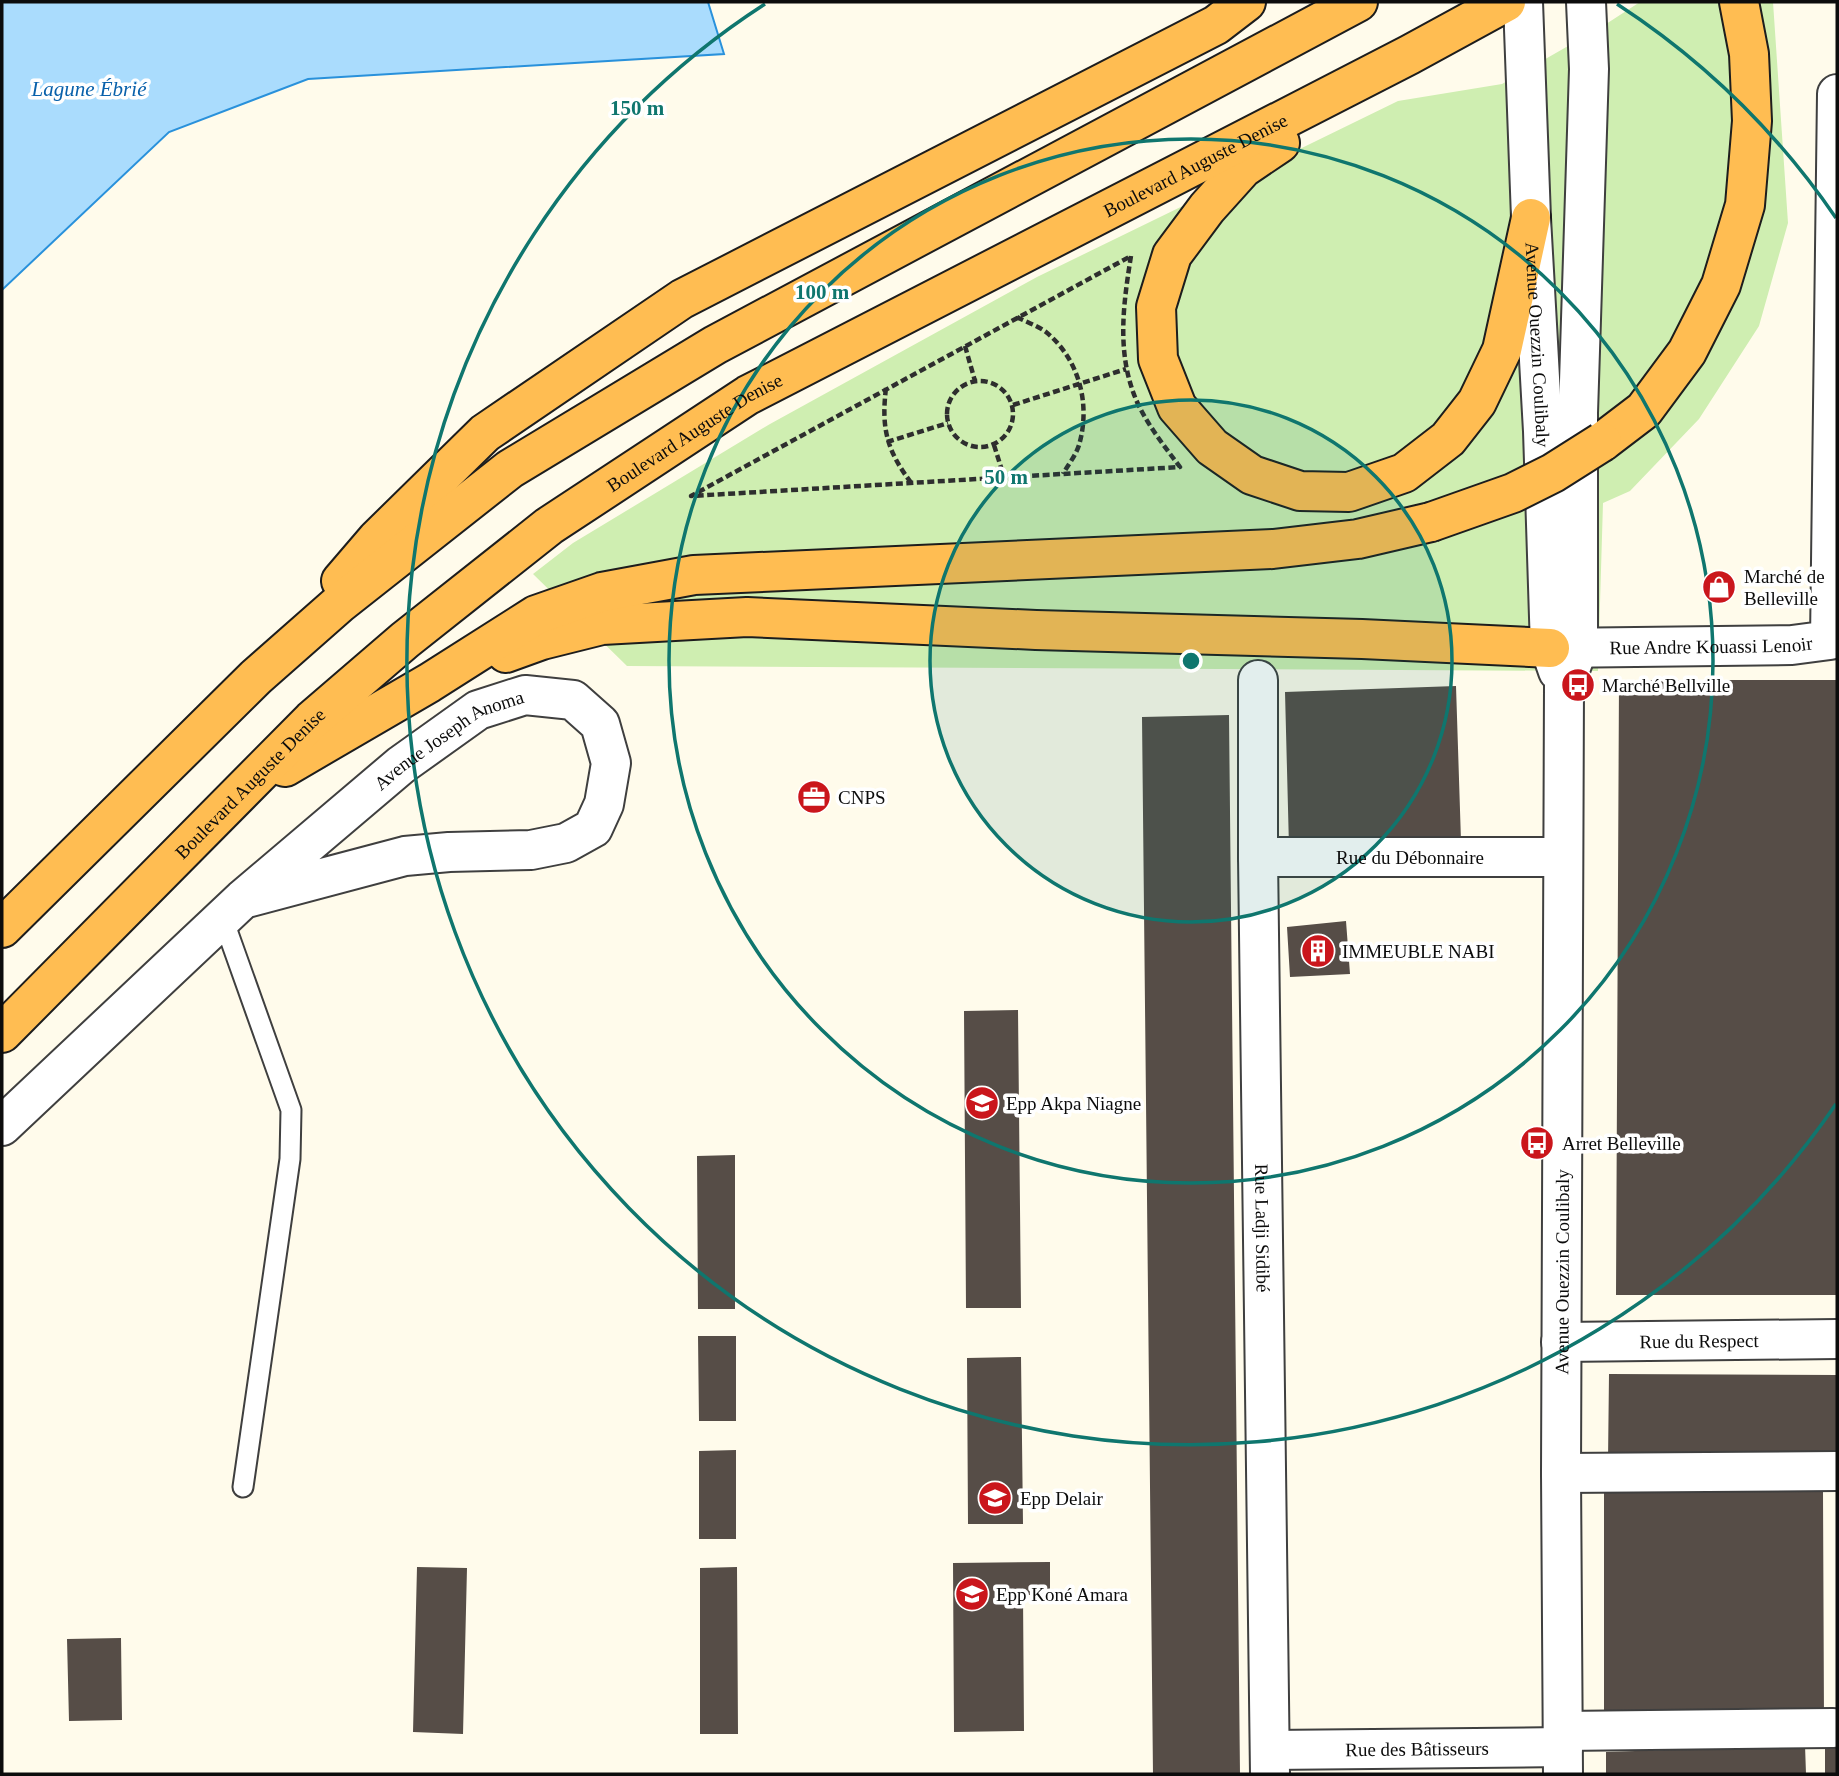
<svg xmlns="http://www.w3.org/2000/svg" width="1839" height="1776" font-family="Georgia,serif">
	<rect width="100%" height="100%" fill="#fffbeb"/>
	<path fill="#cfeeb1" d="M1640,2H1773L1788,223L1759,326L1699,419L1630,491L1603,503L1598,671L627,666L533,574L573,543L770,424L1037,277L1398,101L1502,84L1603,26Z"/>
	<path fill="#aadcfd" stroke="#2991db" stroke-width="2" d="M2,2H708L724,54L308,79L169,132L2,290Z"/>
	<path fill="#564d47" d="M1619,680H1837V1295H1616Z
		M1456,686L1461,841L1289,847L1285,692Z
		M1229,715L1240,1774H1153L1142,717Z
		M1346,921L1350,974L1290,977L1287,927Z
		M1018,1010L1021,1308H966L964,1011Z
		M735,1155V1309H698L697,1156Z
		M698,1336H736V1421H699Z
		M1021,1357L1023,1524H968L967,1358Z
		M1609,1374L1837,1375V1463L1608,1461Z
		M736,1450V1539H699V1451Z
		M1823,1491L1824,1721L1604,1723V1493Z
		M1050,1562V1595H1023L1024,1731L954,1732L953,1563Z
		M417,1567L467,1568L463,1734L413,1732Z
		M737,1567L738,1734H700V1568Z
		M121,1638L122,1720L69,1721L67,1639Z
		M1805,1745L1806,1774H1606V1752Z
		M1825,1747H1837V1774H1825Z"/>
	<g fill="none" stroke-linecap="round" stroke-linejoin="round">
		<g stroke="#3f3f3f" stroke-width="23">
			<path id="service" d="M223,919L291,1110L290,1159L243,1487"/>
		</g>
		<g stroke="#3f3f3f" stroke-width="42">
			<g id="minor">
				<path id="s1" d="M1258,680V857L1270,1774"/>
				<path id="s2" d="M1258,857H1563"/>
				<path id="s3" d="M2,1126L243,899L401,765L478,710L525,695L573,700L600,724L611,763L604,804L593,828L566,843L531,850L449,852L405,856L243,899"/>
				<path id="s4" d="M1561,1342L1837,1339"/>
				<path d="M1561,1473L1837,1471"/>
				<path d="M1563,1731L1833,1728"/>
				<path id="s5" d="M1270,1750L1563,1747"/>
			</g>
		</g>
		<g stroke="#3f3f3f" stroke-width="42">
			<g id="tertiary">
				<path id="s6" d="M1523,2L1531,218L1543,431L1550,648L1558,671"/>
				<path id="s7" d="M1553,648L1792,645L1830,640L1837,94"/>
				<path id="s8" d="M1563,1774L1561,1473L1564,686L1578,648V413L1589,69L1586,2"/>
			</g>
		</g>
		<g stroke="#1d1d1d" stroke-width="42">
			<g id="trunk">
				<path d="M1280,143L1243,168L1207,208L1172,255L1156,307L1158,359L1177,407L1212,447L1252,475L1300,491L1349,492L1404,473L1448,439L1477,402L1502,350L1531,218"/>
				<path d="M1602,442L1644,410L1687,352L1721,285L1745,205L1752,121L1749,54L1739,2"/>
				<path d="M341,581L377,539L485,433L682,299L1216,25L1246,2"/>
				<path d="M506,653L542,640L602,625L747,617L1036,630L1362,639L1550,648"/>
				<path d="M285,767L429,683L536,615L602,592L694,575L1273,549L1358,539L1431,522"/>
				<path d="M2,928L256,677L340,603L510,469L715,345L1358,2"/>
				<path id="s9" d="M2,1033L312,720L405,640L549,526L748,395L1409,55L1506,2"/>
			</g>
		</g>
		<path stroke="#2e2e2e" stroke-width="4.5" stroke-dasharray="7 3.5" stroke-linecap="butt" d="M1131,256C1123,306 1116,356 1138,404C1149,427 1165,447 1180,467L691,496Z
			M1017,317C1026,322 1038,326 1046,332C1079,359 1091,404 1079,445C1076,455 1068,465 1063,474
			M965,346L975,381
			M947 414a33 33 0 1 1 66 0a33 33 0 1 1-66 0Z
			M886,388C881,429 887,451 912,484
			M1013,405L1126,369
			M887,442L948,423
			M994,445L1004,477"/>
		<use href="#service" stroke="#fff" stroke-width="19"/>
		<use href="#minor" stroke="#fff" stroke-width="38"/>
		<use href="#tertiary" stroke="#fff" stroke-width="38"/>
		<use href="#trunk" stroke="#ffbd52" stroke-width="38"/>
		<g stroke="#1d1d1d" stroke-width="42" stroke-linecap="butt">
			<path id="trunk-bridge" d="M1431,522L1513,493L1553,473L1602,442"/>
		</g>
		<use href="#trunk-bridge" stroke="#ffbd52" stroke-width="38"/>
	</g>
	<circle cx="1191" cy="661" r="261" fill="#0f766e" fill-opacity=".12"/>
	<g fill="none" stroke="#0f766e" stroke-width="3.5">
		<circle cx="1191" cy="661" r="261"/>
		<circle cx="1191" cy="661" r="522"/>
		<path d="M1836 1104A783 783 0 1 1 765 4M1617 4A783 783 0 0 1 1836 218"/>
	</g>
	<defs>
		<g id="shop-disc" transform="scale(1.75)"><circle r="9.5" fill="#ca161c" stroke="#fff"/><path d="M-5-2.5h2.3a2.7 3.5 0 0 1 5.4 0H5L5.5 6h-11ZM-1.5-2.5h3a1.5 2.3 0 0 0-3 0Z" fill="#fff"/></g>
		<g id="bus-disc" transform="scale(1.75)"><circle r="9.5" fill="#ca161c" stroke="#fff"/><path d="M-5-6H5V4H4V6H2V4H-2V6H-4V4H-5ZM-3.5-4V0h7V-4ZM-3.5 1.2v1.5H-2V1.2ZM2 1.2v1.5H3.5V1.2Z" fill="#fff"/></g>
		<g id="office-disc" transform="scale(1.75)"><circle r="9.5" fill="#ca161c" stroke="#fff"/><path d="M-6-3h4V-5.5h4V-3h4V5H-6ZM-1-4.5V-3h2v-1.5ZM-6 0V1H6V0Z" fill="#fff"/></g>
		<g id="building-disc" transform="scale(1.75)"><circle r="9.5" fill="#ca161c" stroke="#fff"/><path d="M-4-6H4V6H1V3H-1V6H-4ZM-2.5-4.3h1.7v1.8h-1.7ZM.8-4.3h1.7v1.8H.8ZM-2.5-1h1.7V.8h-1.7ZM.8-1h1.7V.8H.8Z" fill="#fff"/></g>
		<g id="school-disc" transform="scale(1.75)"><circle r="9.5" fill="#ca161c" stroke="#fff"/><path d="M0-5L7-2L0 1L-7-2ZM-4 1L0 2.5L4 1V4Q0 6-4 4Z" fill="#fff"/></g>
	</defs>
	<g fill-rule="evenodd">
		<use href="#shop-disc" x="1719" y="587"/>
		<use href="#bus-disc" x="1578" y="685"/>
		<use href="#office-disc" x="814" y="797"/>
		<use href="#building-disc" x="1318" y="951"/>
		<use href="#school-disc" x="982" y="1103"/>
		<use href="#bus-disc" x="1537" y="1143"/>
		<use href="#school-disc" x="995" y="1498"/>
		<use href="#school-disc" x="972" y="1594"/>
	</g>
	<g text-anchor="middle" stroke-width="7" stroke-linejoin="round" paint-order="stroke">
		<g font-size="19" fill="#0c0c0c" stroke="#fff">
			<text dy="7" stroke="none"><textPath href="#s9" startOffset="1488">Boulevard Auguste Denise</textPath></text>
			<text dy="7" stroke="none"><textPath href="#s6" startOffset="343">Avenue Ouezzin Coulibaly</textPath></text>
			<text dy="7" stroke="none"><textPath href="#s9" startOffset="920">Boulevard Auguste Denise</textPath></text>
			<text dy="7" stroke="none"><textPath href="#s7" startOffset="158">Rue Andre Kouassi Lenoir</textPath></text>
			<text dy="7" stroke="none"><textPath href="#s3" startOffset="593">Avenue Joseph Anoma</textPath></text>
			<text dy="7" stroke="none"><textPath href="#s9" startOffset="352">Boulevard Auguste Denise</textPath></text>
			<text dy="7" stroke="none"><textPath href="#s2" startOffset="152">Rue du Débonnaire</textPath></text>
			<text dy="7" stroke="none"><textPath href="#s1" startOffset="548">Rue Ladji Sidibé</textPath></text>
			<text dy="7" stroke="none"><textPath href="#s8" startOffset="502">Avenue Ouezzin Coulibaly</textPath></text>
			<text dy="7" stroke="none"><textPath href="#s4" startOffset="138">Rue du Respect</textPath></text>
			<text dy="7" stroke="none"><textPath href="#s5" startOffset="147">Rue des Bâtisseurs</textPath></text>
		</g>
		<g font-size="19" fill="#0c0c0c" stroke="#fff" text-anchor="start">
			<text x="1744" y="583">Marché de<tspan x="1744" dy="22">Belleville</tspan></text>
			<text x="1602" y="692">Marché Bellville</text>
			<text x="838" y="804">CNPS</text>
			<text x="1342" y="958">IMMEUBLE NABI</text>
			<text x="1006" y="1110">Epp Akpa Niagne</text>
			<text x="1562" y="1150">Arret Belleville</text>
			<text x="1020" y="1505">Epp Delair</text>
			<text x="996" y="1601">Epp Koné Amara</text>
		</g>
		<g font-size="21" font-style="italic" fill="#0961ab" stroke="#fff">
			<text x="89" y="96">Lagune Ébrié</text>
		</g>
	</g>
	<circle cx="1191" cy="661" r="10" fill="#0f766e" stroke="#fff" stroke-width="3.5"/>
	<g font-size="21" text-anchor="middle" font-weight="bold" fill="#0f766e" stroke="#fff" stroke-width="7" stroke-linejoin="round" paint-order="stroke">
		<text x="637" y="115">150 m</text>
		<text x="822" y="299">100 m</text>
		<text x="1006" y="484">50 m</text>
	</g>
	<rect width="1839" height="1776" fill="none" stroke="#0c0c0c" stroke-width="7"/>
</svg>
